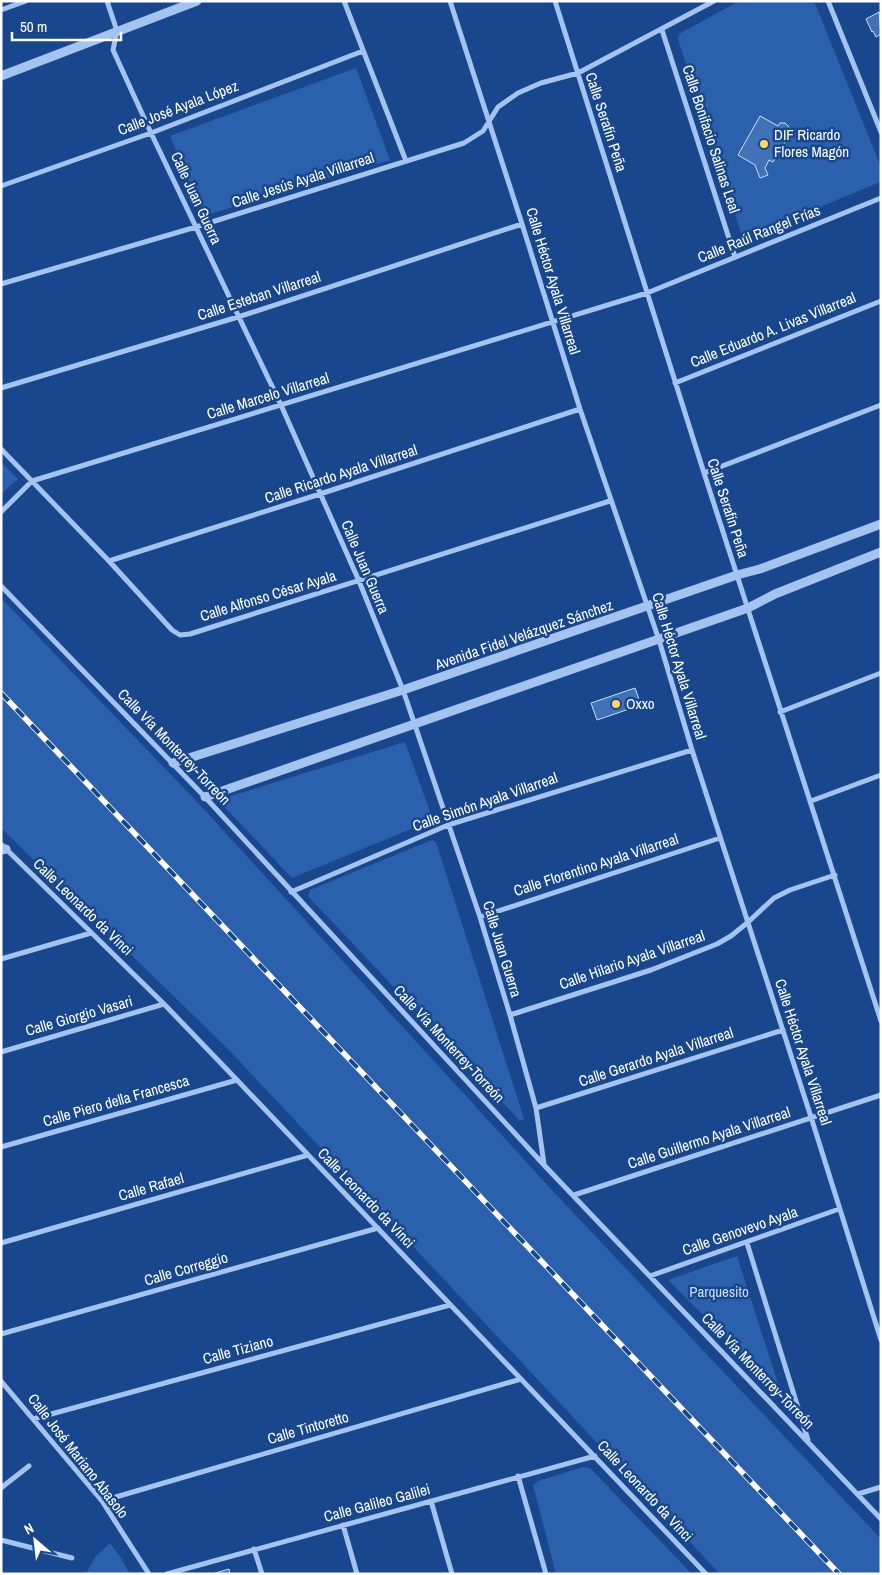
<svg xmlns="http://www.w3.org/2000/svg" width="882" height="1575" font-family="'Archivo Narrow',sans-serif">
	<rect width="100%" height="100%" fill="#19478d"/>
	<path fill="#2b61ac" d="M739,1H814L881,167L880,182L748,237L741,233L678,39L679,34Z
		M356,68L390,160L203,216L170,136Z
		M1,462L18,479L1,494Z
		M1,598L201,806L549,1187L881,1539V1574H720L229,1050L1,828Z
		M405,742L433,820L292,878L218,800Z
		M432,840L436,842L524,1119L520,1121L308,896L310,890Z
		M737,1256L781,1393L668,1280Z
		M583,1467L590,1468L692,1574H556L533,1485L538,1481Z
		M110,1543L121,1558L130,1574H86L95,1557Z"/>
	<path fill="#4171b6" stroke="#cbdffa" d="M879,12L881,34L876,37L873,31L872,32L866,19Z
		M760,116L778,126L780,123H785L789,127L787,130L791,132L773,162L769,160L765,168L768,175L760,178L755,165L738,155Z
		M635,688L641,705L597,720L591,703Z
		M229,1569L230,1574H212Z"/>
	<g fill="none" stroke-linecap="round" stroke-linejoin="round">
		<path stroke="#a4c3ef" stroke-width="5" d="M107,1L117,31L113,50L151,133L281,405L359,581L403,690L480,917L510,1015L536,1108L544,1164
			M344,1L406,161
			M450,1L522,224L580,409L659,640L692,750L811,1117L881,1340
			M555,1L704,473L881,1021
			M828,1L881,132
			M1,10L26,1
			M662,30L735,257
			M1,186L151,133L363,51
			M1,284L196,227L464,143L483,131L498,107L518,93L541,83L578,73L714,1
			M675,383L881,301
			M1,388L238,317L522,224
			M1,449L109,561L172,630L180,635L190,634L610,501
			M704,473L881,405
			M1,512L32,481L647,293L881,198
			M109,561L320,494L580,409
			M1,586L205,797L544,1165L881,1519
			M780,712L881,673
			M811,801L881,775
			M1,844L164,1004L237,1080L706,1574
			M291,892L448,825L692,750
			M480,917L720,838
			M1,959L91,933
			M510,1015L651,970L717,944L731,936L747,923L774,898L790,890L835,875
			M1,1052L164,1004
			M536,1108L783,1030
			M1,1147L237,1080
			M574,1195L881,1095
			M1,1243L308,1155
			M747,1243L808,1440
			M650,1276L839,1209
			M1,1334L378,1228
			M1,1381L102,1501L149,1574
			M33,1419L450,1305
			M518,1476L546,1574
			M1,1488L29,1466
			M858,1494L881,1487
			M102,1501L521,1379
			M431,1501L452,1574
			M343,1525L357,1574
			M1,1540L72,1558
			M254,1549L262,1574
			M167,1574L595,1456"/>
		<path stroke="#a4c3ef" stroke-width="9" d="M1,76L197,1
			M173,763L403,690L737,575L760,569L881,524
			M205,797L748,608L775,594L881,552
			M1,850L6,849"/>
		<g stroke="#fff" stroke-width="5.5">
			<path id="rail" d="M1,693L839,1574"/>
		</g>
		<use href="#rail" stroke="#19478d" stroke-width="4" stroke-dasharray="11" stroke-linecap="butt"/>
	</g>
	<g fill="#ffd762" stroke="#19478d" stroke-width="2">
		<circle cx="764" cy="144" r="5"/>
		<circle cx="616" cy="704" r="5"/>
	</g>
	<g text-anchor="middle" stroke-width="5" stroke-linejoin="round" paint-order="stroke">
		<g font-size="15" fill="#fff" stroke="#19478d">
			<text transform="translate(178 108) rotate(-21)" y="5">Calle José Ayala López</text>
			<text transform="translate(606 122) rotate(72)" y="5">Calle Serafín Peña</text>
			<text transform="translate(711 139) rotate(72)" y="5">Calle Bonifacio Salinas Leal</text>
			<text transform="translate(303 180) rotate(-18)" y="5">Calle Jesús Ayala Villarreal</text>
			<text transform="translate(196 198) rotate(65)" y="5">Calle Juan Guerra</text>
			<text transform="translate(759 234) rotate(-22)" y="5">Calle Raúl Rangel Frías</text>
			<text transform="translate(553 281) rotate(73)" y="5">Calle Héctor Ayala Villarreal</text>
			<text transform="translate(259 296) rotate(-18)" y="5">Calle Esteban Villarreal</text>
			<text transform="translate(773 330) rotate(-22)" y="5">Calle Eduardo A. Livas Villarreal</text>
			<text transform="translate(268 396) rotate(-17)" y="5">Calle Marcelo Villarreal</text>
			<text transform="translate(341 474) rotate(-18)" y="5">Calle Ricardo Ayala Villarreal</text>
			<text transform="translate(728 508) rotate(72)" y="5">Calle Serafín Peña</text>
			<text transform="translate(365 567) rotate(67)" y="5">Calle Juan Guerra</text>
			<text transform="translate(268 596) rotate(-17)" y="5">Calle Alfonso César Ayala</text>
			<text transform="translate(524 635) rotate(-19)" y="5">Avenida Fidel Velázquez Sánchez</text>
			<text transform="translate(679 666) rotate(73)" y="5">Calle Héctor Ayala Villarreal</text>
			<text transform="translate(174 747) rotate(46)" y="5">Calle Vía Monterrey-Torreón</text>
			<text transform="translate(485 802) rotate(-19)" y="5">Calle Simón Ayala Villarreal</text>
			<text transform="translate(596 865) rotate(-18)" y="5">Calle Florentino Ayala Villarreal</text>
			<text transform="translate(83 907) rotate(44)" y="5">Calle Leonardo da Vinci</text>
			<text transform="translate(502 949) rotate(73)" y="5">Calle Juan Guerra</text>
			<text transform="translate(632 960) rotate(-19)" y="5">Calle Hilario Ayala Villarreal</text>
			<text transform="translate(79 1016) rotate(-16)" y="5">Calle Giorgio Vasari</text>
			<text transform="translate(449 1044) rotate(47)" y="5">Calle Vía Monterrey-Torreón</text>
			<text transform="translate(803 1052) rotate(72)" y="5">Calle Héctor Ayala Villarreal</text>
			<text transform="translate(656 1057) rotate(-18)" y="5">Calle Gerardo Ayala Villarreal</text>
			<text transform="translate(116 1101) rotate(-16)" y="5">Calle Piero della Francesca</text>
			<text transform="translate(709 1138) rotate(-18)" y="5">Calle Guillermo Ayala Villarreal</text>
			<text transform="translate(151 1187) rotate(-16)" y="5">Calle Rafael</text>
			<text transform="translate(366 1198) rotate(46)" y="5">Calle Leonardo da Vinci</text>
			<text transform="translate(740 1231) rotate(-19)" y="5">Calle Genovevo Ayala</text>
			<text transform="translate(186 1269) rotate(-16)" y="5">Calle Correggio</text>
			<text transform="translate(238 1350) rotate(-15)" y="5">Calle Tiziano</text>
			<text transform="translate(758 1371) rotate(46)" y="5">Calle Vía Monterrey-Torreón</text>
			<text transform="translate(308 1428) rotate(-16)" y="5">Calle Tintoretto</text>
			<text transform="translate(78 1456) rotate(52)" y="5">Calle José Mariano Abasolo</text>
			<text transform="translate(645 1491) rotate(47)" y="5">Calle Leonardo da Vinci</text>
			<text transform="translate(377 1503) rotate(-15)" y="5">Calle Galileo Galilei</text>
		</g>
		<g font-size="15" fill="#fff" stroke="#19478d" text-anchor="start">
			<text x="774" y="140">DIF Ricardo<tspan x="774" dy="17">Flores Magón</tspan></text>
			<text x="626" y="709">Oxxo</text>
		</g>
		<g font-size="15" fill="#cbdffa" stroke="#19478d">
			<text x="719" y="1297">Parquesito</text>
		</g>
	</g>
	<rect width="882" height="1575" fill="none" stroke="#ffffff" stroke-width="5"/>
	<g transform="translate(35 1540) rotate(332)" stroke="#19478d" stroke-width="4" paint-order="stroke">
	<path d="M0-4L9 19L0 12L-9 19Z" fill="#ffffff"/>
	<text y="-8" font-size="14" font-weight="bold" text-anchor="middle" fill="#ffffff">N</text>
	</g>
	<path d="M12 32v8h109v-8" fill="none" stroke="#ffffff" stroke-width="2.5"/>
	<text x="20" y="32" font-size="15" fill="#ffffff" stroke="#19478d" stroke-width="4" paint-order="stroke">50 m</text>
</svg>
